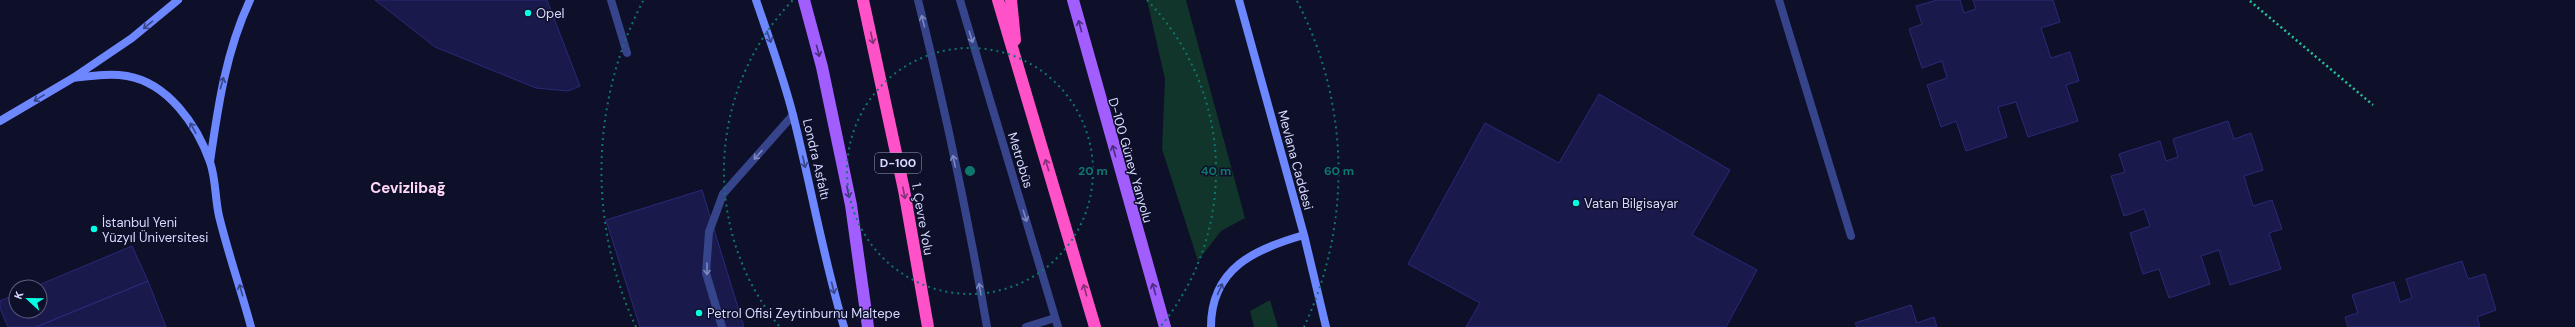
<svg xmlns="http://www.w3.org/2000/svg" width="2575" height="327" font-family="'DM Sans',sans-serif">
	<rect width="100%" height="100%" fill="#0e0f29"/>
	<path fill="#11342b" d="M1147,0H1186L1245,218L1221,231L1198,261L1162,149L1165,79Z
		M1270,300L1278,327H1254L1250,311Z"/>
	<path fill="#19194c" stroke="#292a79" d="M375,0H547L580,86L568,91L536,88L435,47Z
		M1937,0H1960L1964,13L1976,9L1973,0H2053L2060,22L2041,28L2051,58L2070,52L2079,81L2066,85L2078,121L2028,137L2016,102L1998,107L2007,137L1966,151L1956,121L1941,127L1927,85L1947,78L1942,61L1922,68L1909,29L1922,24L1916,6Z
		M1599,94L1730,170L1692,235L1757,270L1726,327H1466L1480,303L1408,264L1485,123L1559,163Z
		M2228,121L2234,139L2251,133L2263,170L2244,176L2253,206L2272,200L2282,229L2269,233L2281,269L2230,285L2219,250L2201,256L2210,284L2169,298L2159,269L2143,274L2130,233L2150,226L2144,209L2124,216L2111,176L2125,172L2119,154L2160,141L2166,161L2178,157L2173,139Z
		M702,190L744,327H640L606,220Z
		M132,246L148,281L36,327H8L0,308V301L16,294V311H40V287H34Z
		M2462,261L2468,279L2485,274L2496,310L2477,317L2480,327H2348L2345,317L2358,313L2352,295L2394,282L2400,302L2412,298L2406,279Z
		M148,281L166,327H36Z
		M1911,305L1917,323L1934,317L1937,327H1857L1855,323Z"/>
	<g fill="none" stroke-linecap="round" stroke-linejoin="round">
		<path stroke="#27c39a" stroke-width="2.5" stroke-dasharray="2 3" stroke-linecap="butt" d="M2250,1L2373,105"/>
		<path stroke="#36448b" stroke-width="8" d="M611,0L627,53
			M918,0C945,108 968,217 987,327
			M960,0L1058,327
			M1779,0L1851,236
			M722,327L706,273L709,232L723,194L793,115
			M1026,327L1055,318"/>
		<path stroke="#6d87ff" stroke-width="8" d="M756,0C769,38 783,76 793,115C811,186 823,257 844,327
			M1239,0L1304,235L1326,327
			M73,78C91,76 109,73 127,76C168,83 197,125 210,162C216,179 215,199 219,216C228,253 241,290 251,327
			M0,121L73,78L132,38L178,0
			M210,162C218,106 226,51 250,0
			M1211,327C1211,268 1255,249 1304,235"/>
		<path stroke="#a25dff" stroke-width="12" d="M804,0L822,67L851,205L868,327
			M1073,0L1165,327"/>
		<path stroke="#ff51c8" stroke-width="12" d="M863,0L904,190L928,327
			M998,0L1095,327
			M1011,0L1015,40"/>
	</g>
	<defs><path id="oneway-shaft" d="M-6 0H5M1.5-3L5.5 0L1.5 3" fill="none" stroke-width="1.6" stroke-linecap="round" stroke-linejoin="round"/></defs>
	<g stroke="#7e88bf">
		<use href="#oneway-shaft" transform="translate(923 21) rotate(-104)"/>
		<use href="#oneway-shaft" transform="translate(971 37) rotate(73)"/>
		<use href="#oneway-shaft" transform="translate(758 155) rotate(132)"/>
		<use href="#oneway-shaft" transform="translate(954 161) rotate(-102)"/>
		<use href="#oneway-shaft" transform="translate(1025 216) rotate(73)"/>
		<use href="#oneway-shaft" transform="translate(707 269) rotate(90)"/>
		<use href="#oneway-shaft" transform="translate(980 289) rotate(-100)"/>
	</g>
	<g stroke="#394589">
		<use href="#oneway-shaft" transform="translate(148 25) rotate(141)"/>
		<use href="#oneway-shaft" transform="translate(769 37) rotate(70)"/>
		<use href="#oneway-shaft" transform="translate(222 83) rotate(-74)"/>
		<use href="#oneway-shaft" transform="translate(39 98) rotate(149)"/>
		<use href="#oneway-shaft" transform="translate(193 128) rotate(-118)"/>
		<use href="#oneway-shaft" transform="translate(804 162) rotate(77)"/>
		<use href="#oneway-shaft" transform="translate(833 288) rotate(76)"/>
		<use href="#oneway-shaft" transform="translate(1220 289) rotate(-66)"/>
		<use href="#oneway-shaft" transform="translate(241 290) rotate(-106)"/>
	</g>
	<g stroke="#492e7f">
		<use href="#oneway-shaft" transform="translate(1080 26) rotate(-105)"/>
		<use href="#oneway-shaft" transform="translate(818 51) rotate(75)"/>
		<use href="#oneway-shaft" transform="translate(1114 151) rotate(-106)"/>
		<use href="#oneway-shaft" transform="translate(848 192) rotate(78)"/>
		<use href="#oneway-shaft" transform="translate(1154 289) rotate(-106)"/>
	</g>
	<g stroke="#863078">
		<use href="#oneway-shaft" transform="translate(872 38) rotate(78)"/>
		<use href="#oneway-shaft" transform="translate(1047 165) rotate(-107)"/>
		<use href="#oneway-shaft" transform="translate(904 193) rotate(79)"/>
		<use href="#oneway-shaft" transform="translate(1085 290) rotate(-106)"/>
	</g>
	<g fill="none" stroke="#0f766e" stroke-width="2" stroke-dasharray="2 4">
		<circle cx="970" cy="171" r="123"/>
		<path d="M779 326A246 246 0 0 1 793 0M1147 0A246 246 0 0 1 1161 326"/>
		<path d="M636 327A369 369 0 0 1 643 1M1297 1A369 369 0 0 1 1304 327"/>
	</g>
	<g fill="#02ffe5" stroke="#0e0f29" stroke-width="1.5">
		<circle cx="528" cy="13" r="4"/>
		<circle cx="1576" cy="203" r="4"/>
		<circle cx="94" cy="229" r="4"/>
		<circle cx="699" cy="313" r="4"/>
	</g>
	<g text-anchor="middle" stroke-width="3" stroke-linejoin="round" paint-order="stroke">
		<rect fill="#0e0f29" stroke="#9a9dbf" stroke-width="1" x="875" y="153" width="46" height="20" rx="3"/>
		<g font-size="12" font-weight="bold" fill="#d6daff">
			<text x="898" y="167">D-100</text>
		</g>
		<g font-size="13" fill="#d6daff" stroke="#0e0f29" text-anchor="start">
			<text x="536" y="18">Opel</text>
			<text x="1584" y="208">Vatan Bilgisayar</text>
			<text x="102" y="227">İstanbul Yeni<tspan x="102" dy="15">Yüzyıl Üniversitesi</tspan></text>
			<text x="707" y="318">Petrol Ofisi Zeytinburnu Maltepe</text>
		</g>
		<g font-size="13" fill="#d6daff" stroke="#0e0f29">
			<text transform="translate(817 159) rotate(77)" y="5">Londra Asfaltı</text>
			<text transform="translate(1021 160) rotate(73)" y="5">Metrobüs</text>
			<text transform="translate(1131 160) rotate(74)" y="5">D-100 Güney Yanyolu</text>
			<text transform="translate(1296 160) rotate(75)" y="5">Mevlana Caddesi</text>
			<text transform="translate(923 219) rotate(80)" y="5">1. Çevre Yolu</text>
		</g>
		<g font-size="15" font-weight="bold" fill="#ffd8f9" stroke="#0e0f29">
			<text x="408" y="193">Cevizlibağ</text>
		</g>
	</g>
	<circle cx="970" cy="171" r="6" fill="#0f766e" stroke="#0e0f29" stroke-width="2"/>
	<g font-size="12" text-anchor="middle" font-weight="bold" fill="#0f766e" stroke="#0e0f29" stroke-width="3" stroke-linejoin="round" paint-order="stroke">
		<text x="1093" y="175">20 m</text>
		<text x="1216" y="175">40 m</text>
		<text x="1339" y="175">60 m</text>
	</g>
	<g transform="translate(28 299) rotate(292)"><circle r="19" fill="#0e0f29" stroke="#5e607f"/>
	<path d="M0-3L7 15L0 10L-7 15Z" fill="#02ffe5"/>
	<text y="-6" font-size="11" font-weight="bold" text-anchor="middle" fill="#d6daff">K</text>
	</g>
</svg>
